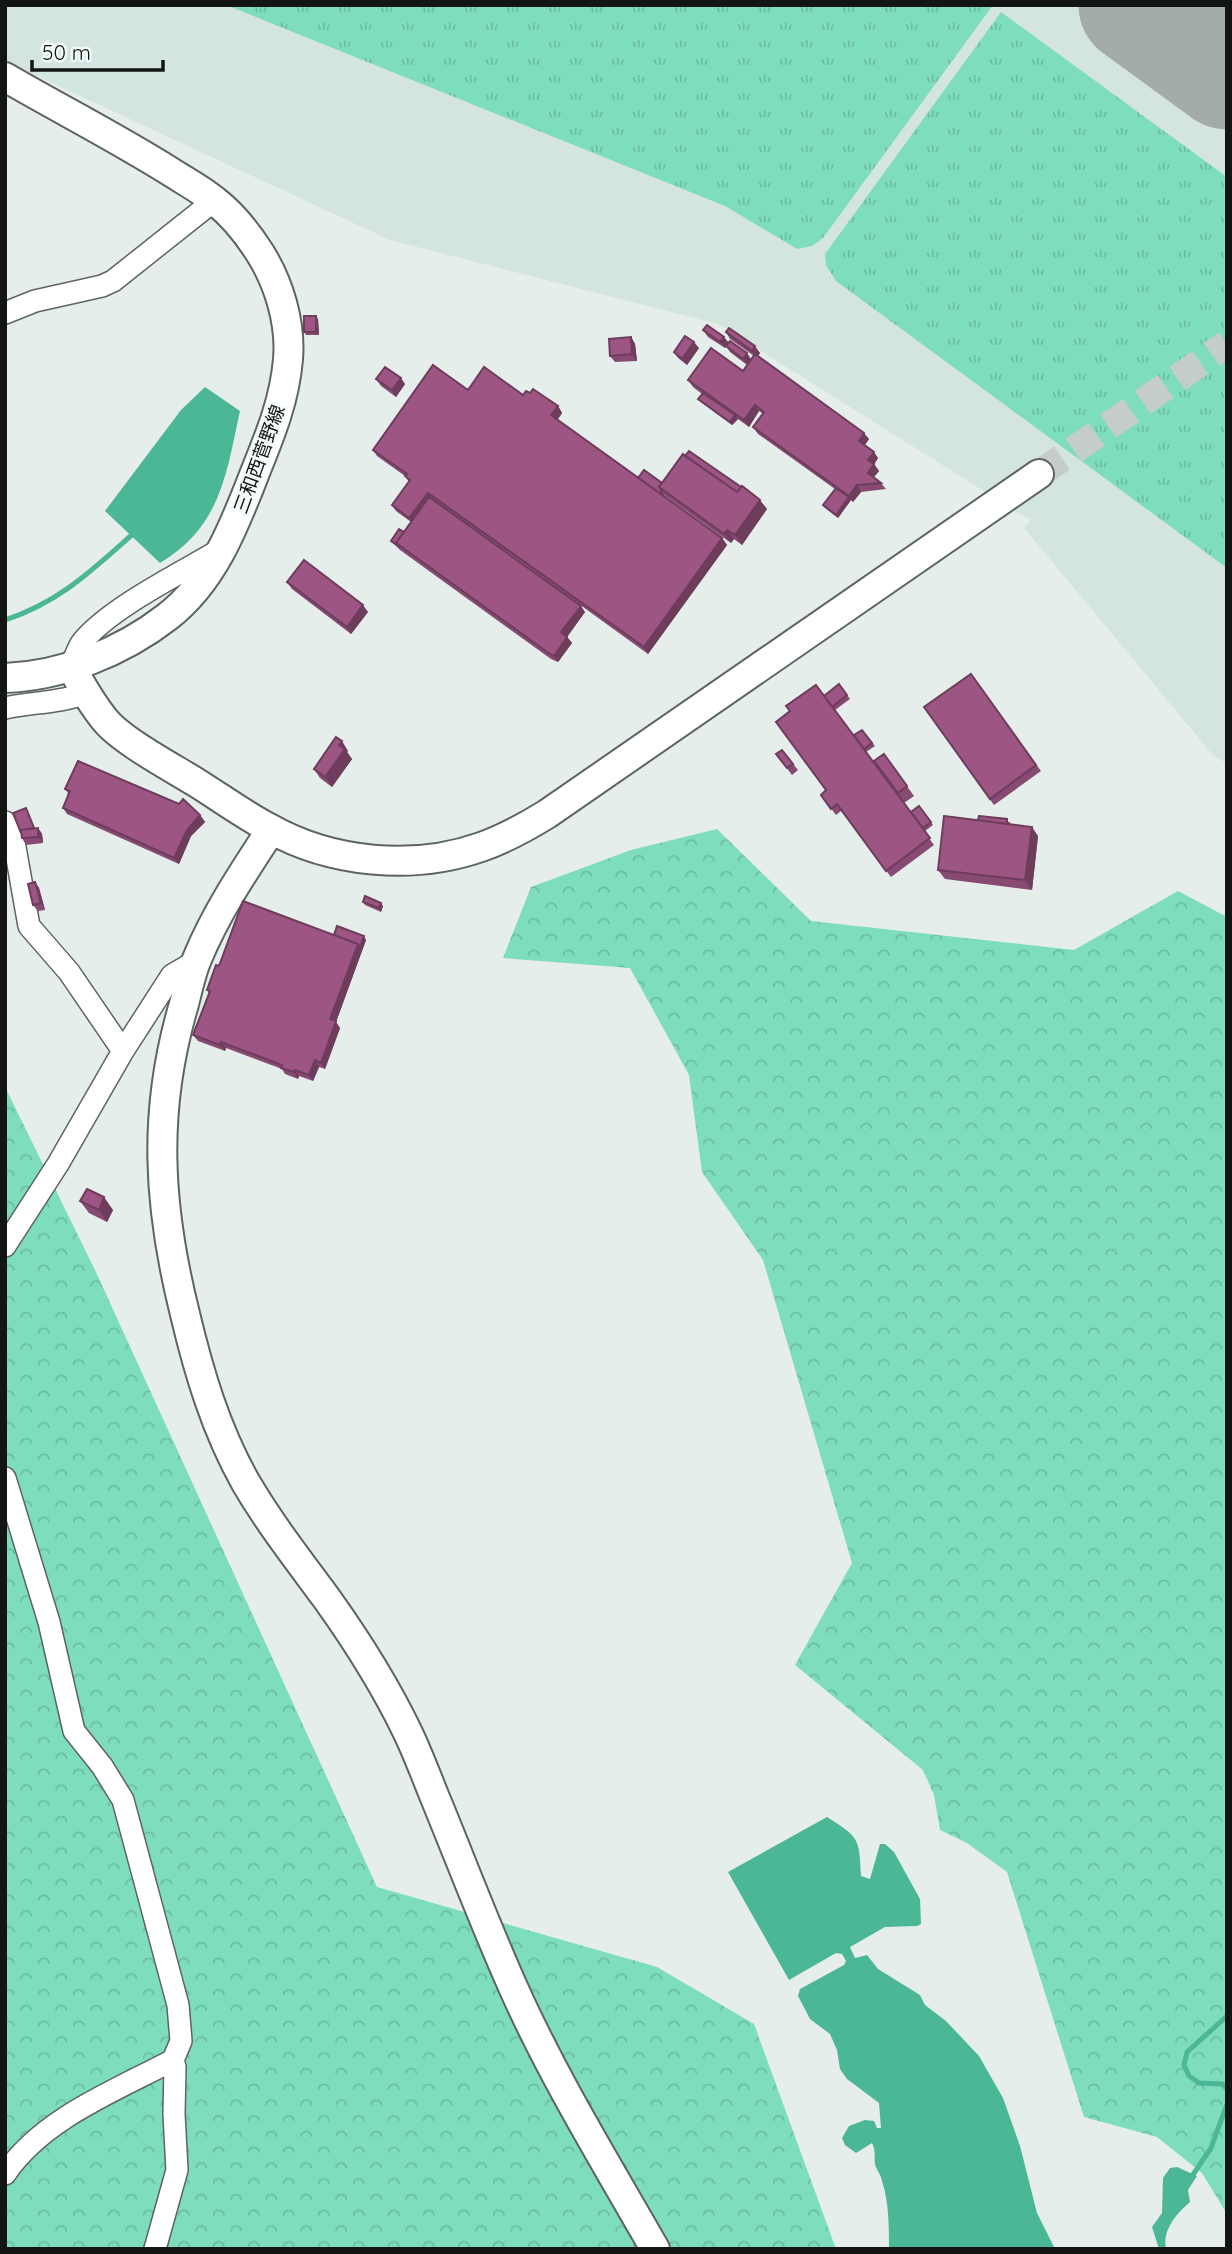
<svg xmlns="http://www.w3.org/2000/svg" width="1232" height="2254" font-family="Quicksand,'Noto Sans JP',sans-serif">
	<defs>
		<pattern id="grass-tufts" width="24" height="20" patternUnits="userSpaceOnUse" patternTransform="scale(1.75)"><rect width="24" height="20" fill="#7eddbd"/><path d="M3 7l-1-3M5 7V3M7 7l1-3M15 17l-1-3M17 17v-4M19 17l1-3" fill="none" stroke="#6cbda2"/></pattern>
		<pattern id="forest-crowns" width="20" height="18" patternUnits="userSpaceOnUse" patternTransform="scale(1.75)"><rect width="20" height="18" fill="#7eddbd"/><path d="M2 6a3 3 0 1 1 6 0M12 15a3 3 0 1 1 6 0" fill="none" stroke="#6cbda2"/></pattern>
	</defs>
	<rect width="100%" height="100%" fill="#e5eeea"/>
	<path fill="#d4e5de" d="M5,5H1227V764L1212,754L1024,528L1030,520L718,324L390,240L5,61Z"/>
	<path fill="url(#grass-tufts)" d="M226,5H993L823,238L812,246L797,249L725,206Z
		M1001,12L1227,177V568L836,281L826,265L825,254Z"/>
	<path fill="url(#forest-crowns)" d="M717,829L811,921L1074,950L1178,891L1227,917V2214L1202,2173L1157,2137L1084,2117L1007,1872L967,1843L940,1830L934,1795L923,1770L795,1665L852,1563L763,1260L702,1172L689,1075L630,968L503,958L531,887L631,850Z
		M5,1087L95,1270L377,1887L657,1967L754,2024L836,2249H5Z"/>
	<path fill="#4bb796" d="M205,387L240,411C226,475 221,526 160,563L105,511L181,410Z
		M827,1817C860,1838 859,1838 861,1876L870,1879L880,1844H885L894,1852L920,1899L921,1924L917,1926L885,1927L850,1947L855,1958L867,1955L878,1969L920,1995L925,2005L946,2021L979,2056L1003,2098L1020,2146L1037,2213L1055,2249H889C889,2227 889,2202 882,2181C881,2175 877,2170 875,2165C874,2157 876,2150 872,2143L856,2153L845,2145L842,2138L849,2126L865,2120L874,2121L877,2128H881L879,2103L847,2079L840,2069L837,2050L830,2034L810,2019L798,1996L800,1989L844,1965L846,1961L842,1954L836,1953L789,1980L728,1872Z
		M1177,2167L1197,2176L1188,2190L1190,2202C1177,2213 1162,2230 1166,2249H1159L1152,2227L1162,2213L1163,2178L1170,2168Z"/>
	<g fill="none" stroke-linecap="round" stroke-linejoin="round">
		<path stroke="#4bb796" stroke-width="5" d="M5,620C60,602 92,570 134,533
			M1227,2016L1187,2052L1184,2065L1189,2076L1199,2083L1222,2084L1227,2089
			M1190,2179L1211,2148L1227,2104"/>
		<path stroke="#a4aca8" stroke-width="47" d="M1166,25L1213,46L1227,49"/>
		<path stroke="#a4aca8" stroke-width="119" d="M1138,5L1227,70"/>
		<path stroke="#c5cdca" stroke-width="28" stroke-dasharray="28 14" stroke-linecap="butt" d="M1039,474L1227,344"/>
		<g stroke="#5d6461" stroke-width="24">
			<path id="street" d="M5,313L35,301L102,286L113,281L215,200
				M71,666C75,659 77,648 83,641C113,606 180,574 221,549
				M5,708C32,702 60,703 86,693
				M5,822L13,836L29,926L69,972L123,1051
				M5,1246L58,1164L123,1051L172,975L196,961
				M5,1478L49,1622L74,1731L102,1766L123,1800L178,2005L181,2041L173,2060L175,2067L174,2114L177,2170L155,2249
				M5,2174C43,2118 115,2091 173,2060"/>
		</g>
		<g stroke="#5d6461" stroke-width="32">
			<path id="secondary" d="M5,77C60,109 117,138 171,172C185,181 202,190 215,201C233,215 248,234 260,253C279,283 291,323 288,359C285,398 271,433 256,470C235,524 214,581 167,617C122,652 62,676 5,678
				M71,666C81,685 92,704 105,720C122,741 173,768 197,783C221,798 244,815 269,828C331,863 413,871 481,847C504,839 526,827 547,814L1039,474
				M271,830C244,871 216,913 197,959C191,973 188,989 184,1004C152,1112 158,1206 185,1314C199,1373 216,1430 246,1483C270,1524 299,1561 327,1599C357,1641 385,1685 408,1733C419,1756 428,1781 438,1805C463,1866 486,1927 513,1987C553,2077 606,2163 655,2249"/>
		</g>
		<use href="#street" stroke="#fff" stroke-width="21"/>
		<use href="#secondary" stroke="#fff" stroke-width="28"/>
	</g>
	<path fill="#874a72" d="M318,319L319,335H306L304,332Z
		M703,330L728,343L747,353L751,359L754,356L730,339L726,332L760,353L757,356L869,439L865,445L878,458L874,464L879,471L874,477L881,483L886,489L861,492L853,502L851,500L838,518L825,508L823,505L835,489L758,434L753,427L763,414L759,411L749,427L738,419L732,425L701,402L698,399L702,394L693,387L688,380L743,371L747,365L730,352L726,346L725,348L708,337Z
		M631,337L635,344L637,361L615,362L610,356Z
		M699,348L687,365L678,358L674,352Z
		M376,379L405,384L396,397L381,386Z
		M468,390L523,395L558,406L562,413L557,420L638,478L767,509L742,545L734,539L731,543L664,495V496L722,538L727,545L648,654L475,529L585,612L567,637L572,643L558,662L551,659L400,550L391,541L404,532L411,522L396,511L392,505L409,482L405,476L377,456L373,450Z
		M287,582L368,612L351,634L292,589Z
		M971,674L1041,771L994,805L924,707Z
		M839,684L850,699L835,710L824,696Z
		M816,685L934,845L891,877L841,811L836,815L821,795L826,791L790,711Z
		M862,730L875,746L866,752L854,735Z
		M782,750L798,770L792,775L776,754Z
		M348,751L347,752L352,759L332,787L320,778L314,769Z
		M884,754L914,796L904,803L874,761Z
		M65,789L200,815L205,822L191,836L179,864L67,814L63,808L68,793Z
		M919,806L933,825L925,831L911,812Z
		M26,808L35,828H38L42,834L43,843L26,845L22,838Z
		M978,820L1010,822V824L1038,836L1032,890L945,879L938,870Z
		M35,882L39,888L45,910L38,911L33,905Z
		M363,902L383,906L381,912L365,905Z
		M334,935L366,940L336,1022L340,1028L325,1069L319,1067L313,1081L299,1076L298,1079L285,1074L282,1069L226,1048L225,1051L198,1041L193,1035L209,993L207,990L219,966Z
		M80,1201L113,1210L107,1222L89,1213Z"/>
	<path fill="#6e3c5c" d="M316,316L318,319L319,335L316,332Z
		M631,337L635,344L637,361L632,354Z
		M724,337L729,343L725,348L720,342Z
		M694,342L699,348L687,365L682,359Z
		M755,346L760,353L757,358L752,351Z
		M747,353L751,360L748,365L743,359Z
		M401,378L405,384L396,397L392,390Z
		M755,405L759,411L749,427L744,420Z
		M558,406L562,413L556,422L551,415Z
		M735,415L738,419L732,425L730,422Z
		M864,433L869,439L863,447L859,441Z
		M874,452L878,458L873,466L868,460Z
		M874,464L879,471L872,479L868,473Z
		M857,485L861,492L853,502L849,496Z
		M428,493L433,499L414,524L409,518Z
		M849,497L851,500L838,518L836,515Z
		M760,500L767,509L742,545L735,535Z
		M727,530L734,539L731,543L724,534Z
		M722,538L727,545L648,654L644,647Z
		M363,605L368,612L351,634L347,627Z
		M581,606L585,612L567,637L572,643L558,662L554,656L561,632Z
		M342,741L348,751L347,752L352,759L332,787L325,777L339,745Z
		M200,815L205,822L191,836L179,864L174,858L187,830Z
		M1032,827L1038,836L1032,890L1025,880Z
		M38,828L42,834L43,843L38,837Z
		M35,882L39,888L45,910L41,903Z
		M381,903L383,906L381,912L379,908Z
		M364,936L366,940L336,1022L340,1028L325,1069L321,1063L330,1019L358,944Z
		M221,1042L226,1048L225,1051L220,1045Z
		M315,1060L319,1067L313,1081L309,1075Z
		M295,1070L299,1076L298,1079L294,1072Z
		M104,1197L113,1210L107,1222L99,1210Z"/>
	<path fill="#9d5684" stroke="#6e3c5c" stroke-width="2" d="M304,316H316V332H304Z
		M707,325L724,337L720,342L703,330Z
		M729,328L755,346L752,351L726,332Z
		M685,336L694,342L682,359L674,352Z
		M631,337L632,354L610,356L609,339Z
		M730,341L747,353L743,359L726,346Z
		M711,348L743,371L755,354L864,433L859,441L874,452L868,460L874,464L868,473L881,483L857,485L849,496L753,427L764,412L755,405L744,420L688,380Z
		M433,365L468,390L484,367L523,395L526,391L530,393L533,389L558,406L551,415L722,538L644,647L428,493L409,518L392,505L410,480L405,476L407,474L373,450Z
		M385,367L401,378L392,390L376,379Z
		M703,393L735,415L730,422L698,399Z
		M689,451L741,487L737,492L685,456Z
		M683,454L737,492L742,486L760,500L735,535L727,530L724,534L659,487Z
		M644,470L662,483L659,487L662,492L661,494L638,478Z
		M836,488L849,497L836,515L823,505Z
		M429,497L581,606L561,632L567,637L554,656L547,652L396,543Z
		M399,529L404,532L396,543L397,545L391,541Z
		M304,560L363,605L347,627L287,582Z
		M971,674L1036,765L990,799L924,707Z
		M839,684L847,695L832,707L824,696Z
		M816,685L930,838L886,871L837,804L831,809L821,795L826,790L776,722L790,711L786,706Z
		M862,730L872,743L864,749L854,735Z
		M336,737L342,741L339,745L345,749L325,777L314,769Z
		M782,750L793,764L787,768L776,754Z
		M884,754L907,786L898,793L874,761Z
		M78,761L179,804L183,799L200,815L187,830L174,858L63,808L70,791L65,789Z
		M919,806L931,822L923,828L911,812Z
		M26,808L34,828L21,830V833L13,813Z
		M944,816L1032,827L1025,880L938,870Z
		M979,816L1007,819V824L978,820Z
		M38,828V837L22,838L21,830Z
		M35,882L41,903L33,905L28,884Z
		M365,896L381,903L379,908L363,902Z
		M243,901L358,944L330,1019L336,1021L321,1063L315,1060L309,1075L295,1070L294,1072L281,1068L282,1065L221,1042L220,1045L193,1035L210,991L207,990L216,965L219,966Z
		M337,926L364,936L360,947L358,944L334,935Z
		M87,1189L104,1197L99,1210L80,1201Z"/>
	<g text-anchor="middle" stroke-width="5" stroke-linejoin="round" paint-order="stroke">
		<g font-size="19" fill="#121514" stroke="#f2fbf7">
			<text transform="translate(259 459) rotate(-70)" y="7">三和西菅野線</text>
		</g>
	</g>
	<rect width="1232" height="2254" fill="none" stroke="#121514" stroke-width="14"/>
	<path d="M32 60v10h131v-10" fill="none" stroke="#121514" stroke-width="3.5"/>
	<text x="42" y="60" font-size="21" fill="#121514" stroke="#f2fbf7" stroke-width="5" paint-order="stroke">50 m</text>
</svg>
